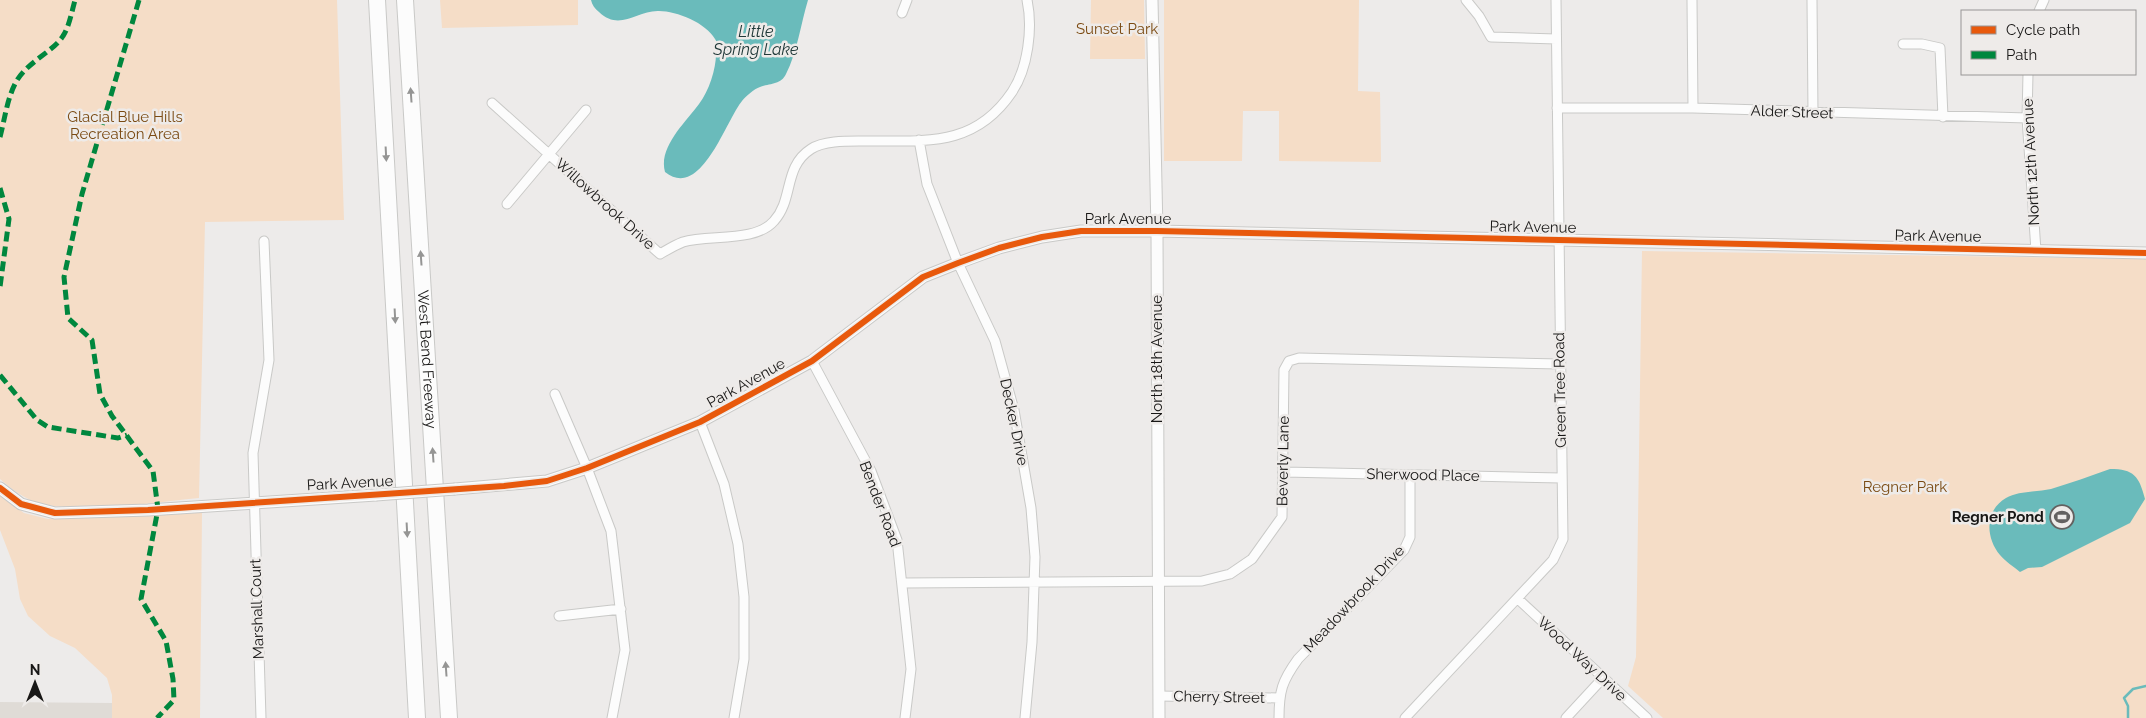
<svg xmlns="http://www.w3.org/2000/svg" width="2146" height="718" font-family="Raleway,sans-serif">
	<rect width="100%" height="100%" fill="#edebea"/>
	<path fill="#dfdbd6" d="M0,702L112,703V718H0Z"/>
	<path fill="#f5ddc7" d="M0,0H337L344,220L205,222L199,498C152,502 85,515 39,503C24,499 12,489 0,479Z
		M440,0H578V25L442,28Z
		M1091,0H1144L1145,59H1090Z
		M1164,0H1359L1358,91L1380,92L1381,162L1279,161V111H1243L1242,161H1164Z
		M1642,251L2146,259V718H1663L1628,686L1636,657Z
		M0,496L24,513L48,519L202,512L200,718H112V695L107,678L75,648L50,636L28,616L20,599L15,569L0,530Z"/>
	<path fill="#6abbbb" d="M591,0H808C801,23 797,53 786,74C781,85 770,83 760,87C754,89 746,96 742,101C726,120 701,201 665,172C658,147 686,122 699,104C709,91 716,69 716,54C716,49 718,43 715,39C706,23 677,11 659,11C637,10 620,32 599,12C595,9 592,5 591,0Z
		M2110,469C2134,469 2139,476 2145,499L2130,523L2042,567L2028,568L2020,572C2014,567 2005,561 2000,555C1985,537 1985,510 2006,498C2018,491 2037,492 2051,489C2071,483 2090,476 2110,469Z"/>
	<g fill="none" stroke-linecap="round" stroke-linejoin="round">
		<path stroke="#6abbbb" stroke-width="2.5" d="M2128,718V706L2124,698L2133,689L2146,686"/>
		<g stroke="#c9c9c7" stroke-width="11">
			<path id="minor" d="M1466,0L1479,16L1491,37L1556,39
				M1692,0L1693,108
				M1812,0L1813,113
				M2039,11L2044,0
				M902,13L907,0
				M1903,44H1922L1940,48L1943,117
				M2028,74L2027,118L2036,251
				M492,103L660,254C667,250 675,245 683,242C709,234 755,243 774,221C794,199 783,167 811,149C823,141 845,141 859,141C921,140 973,150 1012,92C1028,68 1033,28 1027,0
				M1557,108H1693L2027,118
				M919,140L927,184L958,263L995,341L1014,410L1031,508L1035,557L1032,642L1025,718
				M507,204L586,110
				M812,361L871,471L897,540L911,669L905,718
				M555,394L587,468L611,531L625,650L612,718
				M700,422L724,484L738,544L744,597V659L734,718
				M1284,472L1561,478
				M903,583L1202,581L1230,574L1252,559L1282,517L1284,370L1289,361L1299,358L1560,364
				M1518,599L1647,718
				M559,616L621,609
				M1159,696L1279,698
				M261,718L253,453L269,360L264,241
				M1279,718C1279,691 1282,681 1298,659L1404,550L1410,537V475
				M1405,718L1553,560L1563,539L1556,0
				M1566,718L1603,678"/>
		</g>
		<g stroke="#c9c9c7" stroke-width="13">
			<path id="tertiary" d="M1152,0L1157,231L1159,718
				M0,488L21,504L55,513L148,510L376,495
				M455,489L547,481L587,468L700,422L812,361L923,277L958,263L999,248L1042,237L1081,231H1157L2146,253"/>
		</g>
		<g stroke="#c9c9c7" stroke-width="18">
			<g id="motorway">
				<path d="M377,0L417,718"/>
				<path id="s1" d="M405,0L449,718"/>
			</g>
		</g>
		<use href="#minor" stroke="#fcfcfc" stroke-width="9"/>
		<use href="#tertiary" stroke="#fcfcfc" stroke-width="11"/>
		<use href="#motorway" stroke="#fcfcfc" stroke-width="16"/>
		<g stroke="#c9c9c7" stroke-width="13" stroke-linecap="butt">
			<path id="tertiary-bridge" d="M376,495L455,489"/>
		</g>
		<use href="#tertiary-bridge" stroke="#fcfcfc" stroke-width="11"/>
		<path stroke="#00873e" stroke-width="5" stroke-dasharray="10 5" stroke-linecap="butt" d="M139,0L82,194L64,277L68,318L92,340L100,394L112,416L153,471L158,509L141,599L166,641L173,679L174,700L157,718
			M0,137C5,118 7,99 16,82C27,62 54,51 63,36C69,27 72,11 75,0
			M0,188L9,219L0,287
			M0,375L37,420L48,427L118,438L127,435"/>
		<g stroke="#eeebe9" stroke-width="9">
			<path id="cycleway" d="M0,488L21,504L55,513L148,510L504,486L547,481L587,468L700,422L812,361L923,277L958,263L999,248L1042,237L1081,231H1157L2146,253"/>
		</g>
		<use href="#cycleway" stroke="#e8590c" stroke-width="6"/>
	</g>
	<defs><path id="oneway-solid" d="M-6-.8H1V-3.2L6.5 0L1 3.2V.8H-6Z" transform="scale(1.25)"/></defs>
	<g fill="#959594">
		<use href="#oneway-solid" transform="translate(411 95) rotate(-94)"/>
		<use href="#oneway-solid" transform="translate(386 154) rotate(87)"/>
		<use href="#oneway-solid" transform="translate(421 258) rotate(-94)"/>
		<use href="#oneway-solid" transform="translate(395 316) rotate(87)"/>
		<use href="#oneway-solid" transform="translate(433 455) rotate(-94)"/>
		<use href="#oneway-solid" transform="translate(407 530) rotate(87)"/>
		<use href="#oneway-solid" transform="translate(446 669) rotate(-94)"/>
	</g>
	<defs>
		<g id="stadium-ring" transform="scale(1.25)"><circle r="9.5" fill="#eeebe9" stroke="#636160" stroke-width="1.5"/><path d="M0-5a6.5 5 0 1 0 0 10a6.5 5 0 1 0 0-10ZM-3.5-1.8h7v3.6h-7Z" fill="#636160"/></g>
	</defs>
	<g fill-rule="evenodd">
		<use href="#stadium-ring" x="2062" y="517"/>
	</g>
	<g text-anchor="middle" stroke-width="5" stroke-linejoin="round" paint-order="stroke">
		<g font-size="15" fill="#7b4b13" stroke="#eeebe9">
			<text x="1117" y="34">Sunset Park</text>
			<text x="125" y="122">Glacial Blue Hills<tspan x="125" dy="17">Recreation Area</tspan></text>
			<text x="1905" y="492">Regner Park</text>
		</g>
		<g font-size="15" fill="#181716" stroke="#eeebe9">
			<text transform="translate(1792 112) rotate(2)" y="5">Alder Street</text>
			<text transform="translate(2031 162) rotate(-93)" y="5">North 12th Avenue</text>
			<text transform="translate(605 204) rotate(42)" y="5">Willowbrook Drive</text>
			<text x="1128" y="224">Park Avenue</text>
			<text transform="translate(1533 227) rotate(1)" y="5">Park Avenue</text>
			<text transform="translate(1938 236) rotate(1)" y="5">Park Avenue</text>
			<text dy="5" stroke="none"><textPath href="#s1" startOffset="360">West Bend Freeway</textPath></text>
			<text transform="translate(1157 359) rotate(-90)" y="5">North 18th Avenue</text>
			<text transform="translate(746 383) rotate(-29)" y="5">Park Avenue</text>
			<text transform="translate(1560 390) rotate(-91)" y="5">Green Tree Road</text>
			<text transform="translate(1014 422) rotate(78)" y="5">Decker Drive</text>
			<text transform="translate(1283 461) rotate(-89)" y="5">Beverly Lane</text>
			<text transform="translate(1423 475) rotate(1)" y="5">Sherwood Place</text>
			<text transform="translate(350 483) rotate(-3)" y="5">Park Avenue</text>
			<text transform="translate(880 504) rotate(69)" y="5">Bender Road</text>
			<text transform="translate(1354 599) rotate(-47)" y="5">Meadowbrook Drive</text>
			<text transform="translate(257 609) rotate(-92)" y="5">Marshall Court</text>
			<text transform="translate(1582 659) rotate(43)" y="5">Wood Way Drive</text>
			<text transform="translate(1219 697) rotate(1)" y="5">Cherry Street</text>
		</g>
		<g font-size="15" font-weight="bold" fill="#181716" stroke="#eeebe9" text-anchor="end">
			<text x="2044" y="522">Regner Pond</text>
		</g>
		<g font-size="16" font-style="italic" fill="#203939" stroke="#eeebe9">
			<text x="756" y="37">Little<tspan x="756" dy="18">Spring Lake</tspan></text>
		</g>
	</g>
	<rect x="1961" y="10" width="175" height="65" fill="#eeebe9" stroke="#989695"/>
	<rect x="1971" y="26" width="25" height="8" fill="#e8590c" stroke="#989695"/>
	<text x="2006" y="35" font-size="15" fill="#181716">Cycle path</text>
	<rect x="1971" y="51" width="25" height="8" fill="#00873e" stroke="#989695"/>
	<text x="2006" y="60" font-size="15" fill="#181716">Path</text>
	<g transform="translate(35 683)" stroke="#eeebe9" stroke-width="4" paint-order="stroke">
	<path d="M0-4L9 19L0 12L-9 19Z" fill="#181716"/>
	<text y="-8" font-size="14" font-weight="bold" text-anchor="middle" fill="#181716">N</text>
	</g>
</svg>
